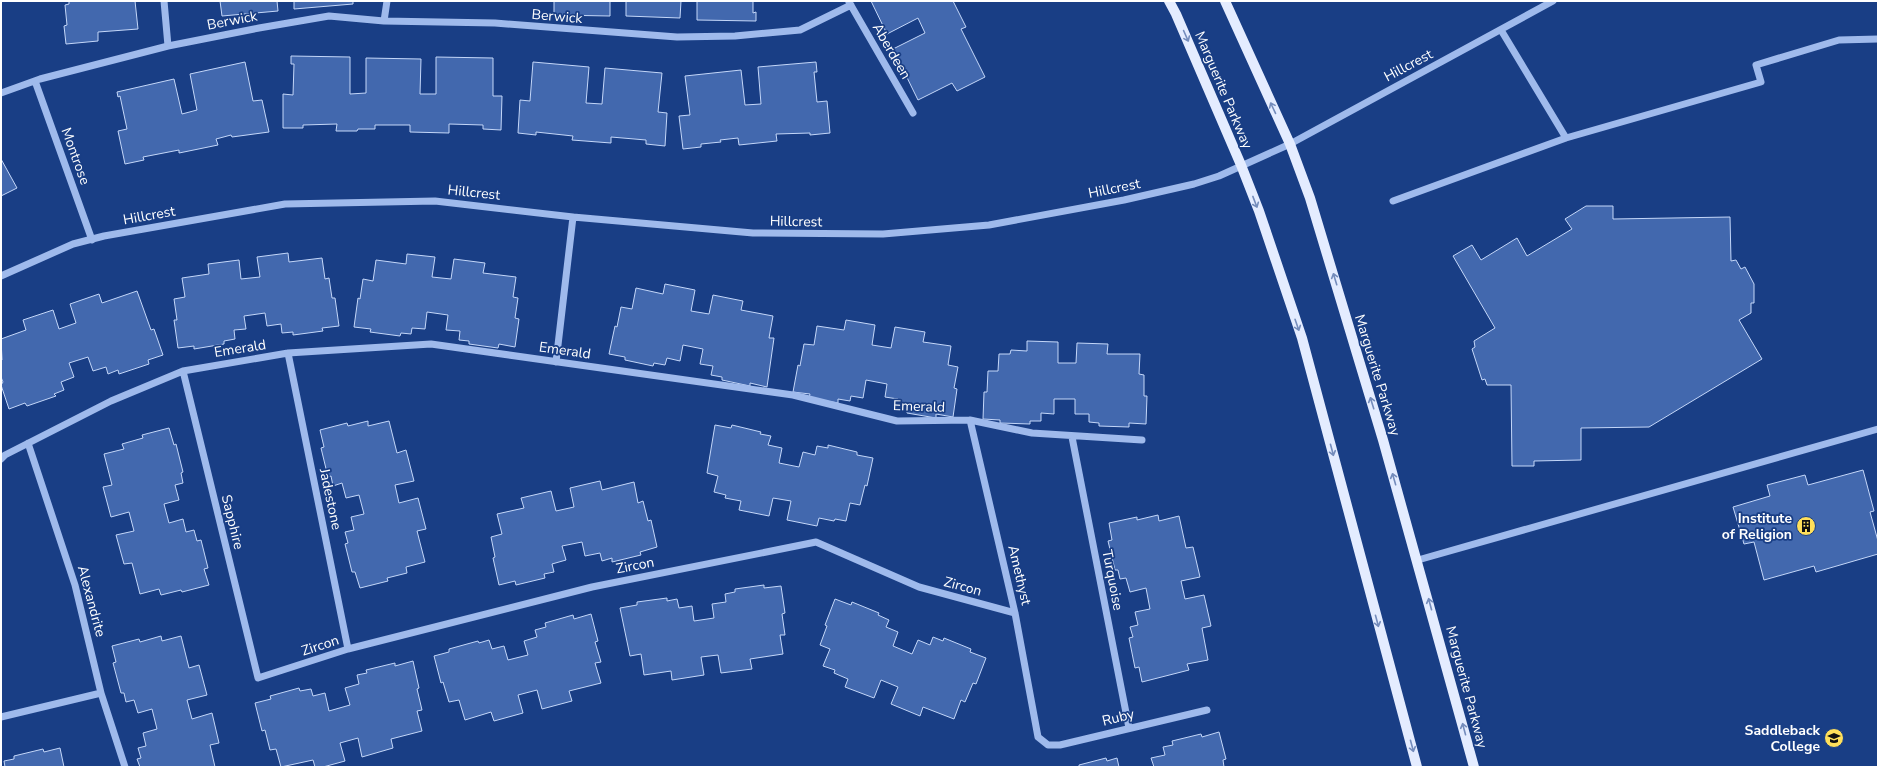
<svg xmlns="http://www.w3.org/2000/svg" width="1879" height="768" font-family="'Nunito Sans',sans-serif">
	<rect width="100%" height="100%" fill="#193e85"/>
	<path fill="#4268ae" stroke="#c4d7f9" d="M69,1H135L138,29L98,32V41L66,44L64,26L67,25L65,5L69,4Z
		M220,1H277L278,11L222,16Z
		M294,1H353V4L294,9Z
		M554,1H610V16L554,15Z
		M626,1H681L680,18L626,16Z
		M697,1H753V13L756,12V21L697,20Z
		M871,1H953L966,27L961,29L985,77L957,91L952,83L918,100L893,49L925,33L918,18L887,34Z
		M291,56L350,57V94L366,93V58L421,59L420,94H436V57L493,58V96H502L501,130L483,129V125L449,124V133L410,132V125H375V129H358L357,131H336L337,124L303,125V128H283V94L293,95L294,64H291Z
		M245,62L253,101L262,100L269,132L232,137L231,135L216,139L218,145L179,153V150L143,157L144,160L125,164L118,131L127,129L120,96L118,97L117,92L174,79L182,114L197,110L190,74Z
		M533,62L589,67L586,103L602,104L605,68L662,73L658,112L667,113L665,146L646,144V140L611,137V143L572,140L573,136L536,132V135L518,133L520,100L530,101Z
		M816,62L817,72H814L817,102L827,101L830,133L810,135V133L776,134L777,141L739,145L738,138L720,140L721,142L701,144V147L683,149L679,116L690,115L685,76L741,70L745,105L761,104L758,67Z
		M1,159L17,188L1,196Z
		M1586,206H1613V219L1730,217L1731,261L1736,260L1741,269L1745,267L1754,284V303H1751V313L1739,320L1762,359L1649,427L1581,428V460L1534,461V466H1512L1511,385H1487L1485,379L1482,380L1472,349L1475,347L1474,341L1495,328L1453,256L1472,245L1481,260L1517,238L1527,256L1572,229L1565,219Z
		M288,253L289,262L322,258L325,279L329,278L332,298H335L339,326L322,328L323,331L293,335V332L282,333L281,324L267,326L265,313L244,316L246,329L234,330L235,339L224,341V344L194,349V346L178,348L174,320H177L174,299L185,297L182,278L209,274L208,264L239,260L241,279L260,277L257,257Z
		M407,254L435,257L432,277L451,279L454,259L485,263L483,273L516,277L513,297L518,298L515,318L519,319L515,347L499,344L498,348L469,344V341L459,340L460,331L446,330L448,315L427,312L425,329L412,328L411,334L401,333L400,336L370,332L371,329L354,327L358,298L360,299L363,279L373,281L376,260L406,264Z
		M665,284L695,290L691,311L709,314L713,295L743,301L741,310L773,316L769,338H774L767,387L750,383V386L722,380V377L711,375L713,366L700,364L703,349L683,345L680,361L667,358L665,365L654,363L653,366L625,360V357L609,354L615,326L617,327L621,307L632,309L636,288L663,294Z
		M137,291L151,330L154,329L163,355L148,360L149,364L119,374L118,370L108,374L106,367L93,371L88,357L69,363L74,377L61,382L64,390L54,394L56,396L27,406L25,403L9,409L1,385L3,382L1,377V360H2L1,339L26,330L23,320L53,310L59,329L76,323L70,304L99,294L102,303Z
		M846,320L875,325L872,345L891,348L895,327L925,332L923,342L951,346L948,365L958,367L954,388L957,389L953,417L936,414V418L907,413V409L897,408L898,399L885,397L887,384L866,380L863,398L851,396L850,401L838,399V403L809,398L810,394L793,392L798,365L800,366L804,344L814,345L817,326L844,330Z
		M1027,341L1058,342V363H1076L1077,343L1108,344L1107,354H1140L1139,374L1144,375V396H1147L1146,424L1129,423V427L1099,426V423L1089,422V414H1075V399H1054V414L1041,413V421H1030V424L1000,423V420L983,419L984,392H987L988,371H998L999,354H1010L1011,350L1027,351Z
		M368,421V426L389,421L397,453L406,450L414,481L395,485L399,503L418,498L426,529L417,531L425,562L406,567L407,573L387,578L388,581L360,588L355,572H352L345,544L348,543L345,532L354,530L351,517L364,514L359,495L346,498L342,483L333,486L331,476L328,477L321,448L324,447L320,430L347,423L348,426Z
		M715,425L731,428L732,425L761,432L760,434L771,436L768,445L782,448L779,463L799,467L803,452L815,455L817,446L828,448V445L857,452V455L873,458L867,486L865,485L860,505L850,503L846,521L835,519L834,521L819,518L817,526L787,520L791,501L773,498L769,516L739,510L741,501L725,498L726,495L714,492L718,476L707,473Z
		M169,428L174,445L176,444L183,472L181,473L183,483L175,485L179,500L164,504L169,523L183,519L186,532L194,530L197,541L201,540L208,568L204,569L209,585L182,592L181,590L161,595L159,589L140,594L132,563L124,564L116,535L134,531L129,512L111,517L103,487L112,485L104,454L124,449L122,444L143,438L142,435Z
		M1863,470L1874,511L1870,512L1878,541V554L1816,572L1814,566L1764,580L1754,542L1744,544L1733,507L1770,496L1767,485L1805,475L1808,485Z
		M600,481L602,490L634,482L638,503L643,501L648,521L651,520L657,547L640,552L641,555L612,562V558L602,561L600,553L585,556L582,542L562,546L566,560L552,564L554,572L544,574L545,578L516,585L515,581L499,585L493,558L495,557L491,537L502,534L497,514L524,508L521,498L551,491L556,511L574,507L570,488Z
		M1158,515L1159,521L1179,516L1186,548L1193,547L1200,577L1181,581L1185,599L1204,595L1211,626L1202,628L1208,660L1187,664L1189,670L1142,682L1139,667L1135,668L1129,638L1133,637L1130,627L1138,625L1135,612L1150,609L1146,588L1130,592L1126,578L1120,579L1118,570H1115L1108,541L1112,540L1109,523L1137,517V520Z
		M764,585V588L781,586L785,613L782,614L785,635H780L783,654L750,659L752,669L721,673L718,655L701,657L704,675L672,680L671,671L644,675L641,654L630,656L620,608L637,605V602L667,598V601L677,599L679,608L692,606L694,621L714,618L712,604L726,602L725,594L735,592V589Z
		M835,599L851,605L852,602L879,613L878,615L889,620L886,627L898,632L893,646L912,654L918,640L930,645L933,637L943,641L944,638L971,649L970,652L986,658L976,684L973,683L965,702L961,700L954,719L923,707L920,716L891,704L898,687L881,680L874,698L845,687L848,679L834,673L835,670L823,666L830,649L820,645L827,626L825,625Z
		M591,614L598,641L595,642L601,662L595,663L601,683L569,691L572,701L542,709L537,690L518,695L523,713L494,721L491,712L465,720L459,700L449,702L443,682L441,683L434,656L449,652V649L478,641L479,643L489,640L492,649L504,646L508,660L528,655L524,641L537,637L535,630L546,627L545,623L573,615L574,619Z
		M161,636L162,641L181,636L189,668L199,665L207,695L187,700L192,719L212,713L219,743L210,745L215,767H140L137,759L141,758L138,748L146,746L143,733L157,729L152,709L138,713L134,700L126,702L124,693H121L113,663L116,662L112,646L139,639L140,642Z
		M413,661L419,688L417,689L422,710L417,711L422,731L391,739L393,748L362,757L358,738L340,743L345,761L323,767H315L313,760L281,767L276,749L270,750L265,730L262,731L255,703L271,699L270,696L299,688L300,691L311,689L313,696L325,693L329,711L350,705L345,688L359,684L357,675L367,673L366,670L395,663V666Z
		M1219,732L1226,759L1223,760L1224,767H1154L1151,758L1165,755L1163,747L1173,745L1172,741L1201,734L1202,737Z
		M60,748L64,767H5L4,761L14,759V756L43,749L44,752Z
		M1106,758L1107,761L1117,758L1119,767H1079V765Z"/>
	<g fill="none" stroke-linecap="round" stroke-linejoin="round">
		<path stroke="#9fbaec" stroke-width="7" d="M164,1L168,46
			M849,2L913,113
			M384,21L387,1
			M1501,30L1566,138
			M35,81L92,240
			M1,93L40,79L168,46L259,28L329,16L384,21L495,23L677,37L735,36L800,30L851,5
			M1393,201L1566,138L1761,82L1756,65L1839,40L1878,39
			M1,276L73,244L104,236L285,204L435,201L573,217L753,233L883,234L989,225L1124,200L1194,184L1219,176L1290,144L1553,1
			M288,353L348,649
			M556,362L573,217
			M183,371L258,678L348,649L592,587L816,542L919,587L1015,613
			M970,420L1015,613L1038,737L1048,745H1060L1207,710
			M1072,437L1129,728
			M28,443L75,585L101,693L125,767
			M1,459L5,455L111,401L183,371L288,353L431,344L793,395L897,421L970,420L1032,433L1142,440
			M1418,560L1878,429
			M1,717L101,693"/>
		<path stroke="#e4ecff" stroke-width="10" d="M1169,1L1176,14L1241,165L1259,211L1302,338L1417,767
			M1225,1L1290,144L1310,198L1383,440L1474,767"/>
	</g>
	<defs><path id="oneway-shaft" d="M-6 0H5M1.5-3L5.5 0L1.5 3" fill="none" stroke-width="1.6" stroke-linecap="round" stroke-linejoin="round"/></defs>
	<g stroke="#748cbc">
		<use href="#oneway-shaft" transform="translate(1186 36) rotate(66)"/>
		<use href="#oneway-shaft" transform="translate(1273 108) rotate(-115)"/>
		<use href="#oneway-shaft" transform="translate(1255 202) rotate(69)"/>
		<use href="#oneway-shaft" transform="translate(1335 279) rotate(-107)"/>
		<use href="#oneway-shaft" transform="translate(1297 325) rotate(71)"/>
		<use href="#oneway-shaft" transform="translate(1372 403) rotate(-107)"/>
		<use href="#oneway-shaft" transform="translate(1332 450) rotate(75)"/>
		<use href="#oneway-shaft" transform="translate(1394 479) rotate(-106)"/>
		<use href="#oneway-shaft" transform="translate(1430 604) rotate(-105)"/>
		<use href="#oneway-shaft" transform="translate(1377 621) rotate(75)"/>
		<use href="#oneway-shaft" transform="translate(1464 729) rotate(-105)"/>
		<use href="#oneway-shaft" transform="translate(1412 746) rotate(75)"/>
	</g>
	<defs>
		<g id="building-disc" transform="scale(1)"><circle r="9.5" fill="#ffdf5a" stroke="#193e85"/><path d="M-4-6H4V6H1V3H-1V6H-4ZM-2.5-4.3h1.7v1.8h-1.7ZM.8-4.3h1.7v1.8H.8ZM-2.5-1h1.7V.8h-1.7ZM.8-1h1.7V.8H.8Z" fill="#111"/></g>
		<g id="university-disc" transform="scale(1)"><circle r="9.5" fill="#ffdf5a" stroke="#193e85"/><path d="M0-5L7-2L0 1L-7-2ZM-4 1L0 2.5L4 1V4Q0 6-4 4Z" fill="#111"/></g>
	</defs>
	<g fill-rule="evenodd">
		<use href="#building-disc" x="1806" y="526"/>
		<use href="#university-disc" x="1834" y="738"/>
	</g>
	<g text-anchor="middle" stroke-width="3.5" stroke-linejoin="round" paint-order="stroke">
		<g font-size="14" fill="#fff" stroke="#193e85">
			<text transform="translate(557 16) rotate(5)" y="5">Berwick</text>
			<text transform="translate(232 20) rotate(-11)" y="5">Berwick</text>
			<text transform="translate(892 51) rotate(60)" y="5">Aberdeen</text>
			<text transform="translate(1408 65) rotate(-28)" y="5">Hillcrest</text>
			<text transform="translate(1224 90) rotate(67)" y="5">Marguerite Parkway</text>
			<text transform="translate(76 156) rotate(70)" y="5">Montrose</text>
			<text transform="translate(1114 188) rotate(-11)" y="5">Hillcrest</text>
			<text transform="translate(474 192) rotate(6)" y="5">Hillcrest</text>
			<text transform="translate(149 215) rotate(-10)" y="5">Hillcrest</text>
			<text transform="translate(796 221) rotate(1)" y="5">Hillcrest</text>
			<text transform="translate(240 348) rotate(-9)" y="5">Emerald</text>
			<text transform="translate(565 350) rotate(8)" y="5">Emerald</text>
			<text transform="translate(1378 375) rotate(73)" y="5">Marguerite Parkway</text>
			<text transform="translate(919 406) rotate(2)" y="5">Emerald</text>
			<text transform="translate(331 499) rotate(78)" y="5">Jadestone</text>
			<text transform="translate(233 522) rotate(76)" y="5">Sapphire</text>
			<text transform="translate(635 565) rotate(-11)" y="5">Zircon</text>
			<text transform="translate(1020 575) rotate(77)" y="5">Amethyst</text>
			<text transform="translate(1113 580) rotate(79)" y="5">Turquoise</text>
			<text transform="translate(963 586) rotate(15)" y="5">Zircon</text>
			<text transform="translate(92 601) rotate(75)" y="5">Alexandrite</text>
			<text transform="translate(320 645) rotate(-18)" y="5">Zircon</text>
			<text transform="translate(1467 687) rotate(75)" y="5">Marguerite Parkway</text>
			<text transform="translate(1118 717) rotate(-14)" y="5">Ruby</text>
		</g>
		<g font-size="14" font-weight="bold" fill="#fff" stroke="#193e85" text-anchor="end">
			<text x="1792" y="523">Institute<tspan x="1792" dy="16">of Religion</tspan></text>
			<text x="1820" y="735">Saddleback<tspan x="1820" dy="16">College</tspan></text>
		</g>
	</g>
	<rect width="1879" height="768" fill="none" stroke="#ffffff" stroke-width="4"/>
</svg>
